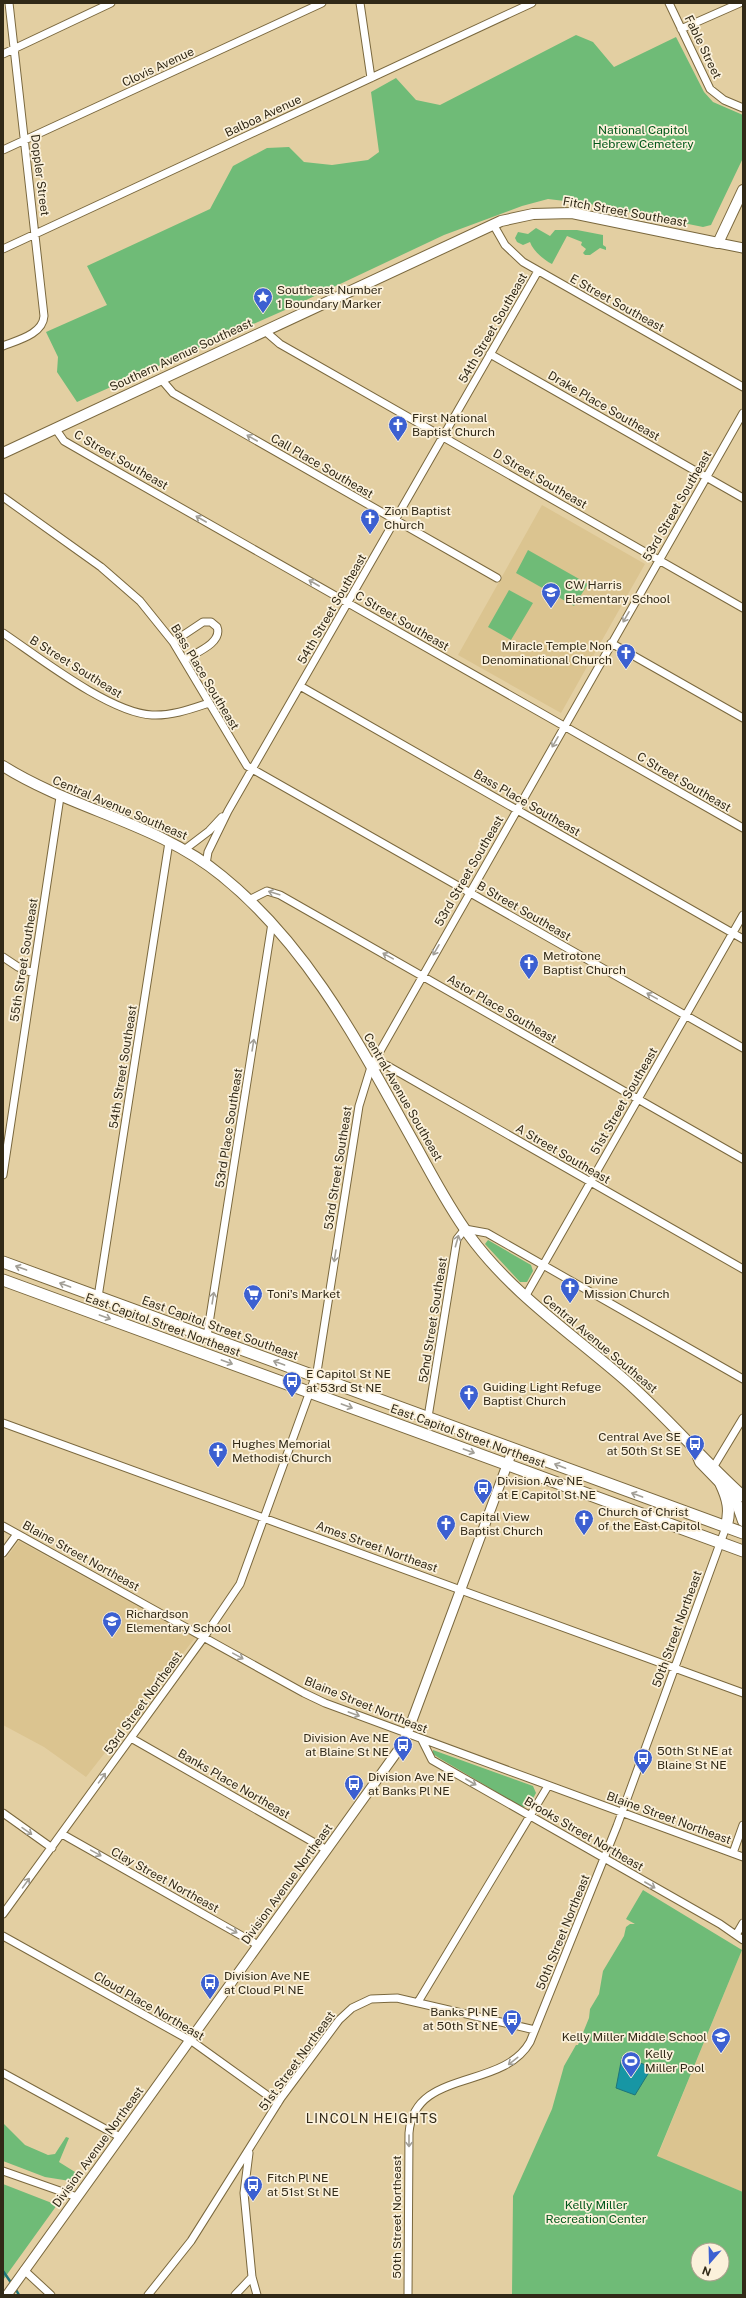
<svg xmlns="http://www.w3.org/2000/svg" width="746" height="2298" font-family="'Public Sans',sans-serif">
	<rect width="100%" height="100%" fill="#e3cfa2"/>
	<path fill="#dbc490" d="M542,505L645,564L561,713L458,655Z
		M19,1541L195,1638L86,1777L44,1747L3,1725V1562Z
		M742,1950L743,1951V2192L657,2157Z"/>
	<path fill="#6fbb77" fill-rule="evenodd" d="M576,35L593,42L614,67L676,37L704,92L713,102L743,115V158L711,225L703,227L590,204L548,199L522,206L444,235L285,310L77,402L57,372L58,357L46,332L107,305L87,266L210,209L233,166L267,148L289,147L304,162L332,165L368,160L379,152L371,92L396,78L416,100L440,105Z
		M536,228L550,236L555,230H577L603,235V245L606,247V250L600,248L590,255H585L583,253L586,249L581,245L582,242L567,236L552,264C544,260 533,251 530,242L523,245L517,242L515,238L518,232L528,234Z
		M528,550L588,584L574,606L516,573Z
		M509,590L533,603L511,640L488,627Z
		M488,1240L531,1265L533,1271L527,1282H520L485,1244Z
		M433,1750L533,1786L536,1793L529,1806L522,1807L439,1758L433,1754Z
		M643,1890L742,1950L657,2156L743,2192V2295H512L513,2196L552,2109L564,2066L576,2045H578L589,2018L590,2009L599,1994L603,1971L624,1936L626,1927L630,1924H635L626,1919ZM698,2250H722V2274H698Z
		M3,2123L25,2145L48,2155L55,2154L66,2137L69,2138L59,2162L75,2172L76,2177L70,2181L45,2177L3,2161Z
		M3,2184L57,2205L3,2280Z"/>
	<path fill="#1796a4" stroke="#1f757a" d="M622,2057L646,2065L651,2069L635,2095L616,2088Z"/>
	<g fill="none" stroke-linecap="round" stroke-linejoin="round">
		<path stroke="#1f757a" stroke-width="2.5" d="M3,2271L12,2284
			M15,2288L19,2295"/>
		<g stroke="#7a683e" stroke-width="9">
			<path id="minor" d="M360,3L371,78
				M669,3L710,89L724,100L743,108
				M681,29L740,3
				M3,54L111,3
				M3,150L322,3
				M493,224L505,245L523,262L743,387
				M3,249L532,3
				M265,331L280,344L743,608
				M3,346C18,340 43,334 44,316L9,3
				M490,354L743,498
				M161,379L173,393L497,578
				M55,428L64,441L97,460L743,828
				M3,497L101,567L140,601L173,642L247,766L743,1048
				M3,633C40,658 110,713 152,715C172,716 191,709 209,703
				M173,642L203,622H211L217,627C223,643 195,653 184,660
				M611,643L743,718
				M300,686L743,939
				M184,850L209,831L222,817
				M206,864L208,852L228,811L538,271
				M249,900L267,891L280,895L743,1159
				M3,957L18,967L33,973
				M371,1067L386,1065L743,1269
				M3,1175L60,797
				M98,1297L169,842
				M525,1297L743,915
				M207,1336L272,923
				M428,1417L457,1239L465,1229L487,1233L743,1379
				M3,1423L743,1693
				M711,1471L743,1418
				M3,1526L304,1693L325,1703L743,1857
				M3,1553L17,1534
				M131,1738L327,1850
				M422,1740L432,1760L720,1924L743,1940
				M3,1813L52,1848
				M62,1834L258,1945
				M733,1853L743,1825
				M3,1914L204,1637L240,1584L317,1372L359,1106L371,1067L743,413
				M736,1935L743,1923
				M3,1936L193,2042L278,2103
				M418,2002L548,1786
				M3,2073L120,2137
				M249,2153L244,2193L252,2277L257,2295
				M3,2171L77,2197
				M24,2270L51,2295
				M148,2295L191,2241L281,2098L339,2020L352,2008L371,1999L397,1998L535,2030
				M235,2295L252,2277
				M408,2295L409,2133C414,2068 502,2091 530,2042L617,1826L726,1527"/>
		</g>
		<g stroke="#7a683e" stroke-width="11">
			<path id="tertiary" d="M718,243L743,248
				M7,2295L399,1749L407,1734L513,1449"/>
		</g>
		<g stroke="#7a683e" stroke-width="12">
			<path id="secondary" d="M3,453L501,221L533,214L572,213L718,243L743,190
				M3,766C73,810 158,823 222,876C311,948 362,1050 417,1148C433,1177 449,1208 469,1235C511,1293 571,1333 625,1380C667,1417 702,1459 743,1496
				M698,1457L700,1462L735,1498L743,1521"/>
		</g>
		<g stroke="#7a683e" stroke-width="13">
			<path id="primary" d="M3,1262L743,1533
				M3,1280L743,1551
				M721,1484C728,1499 731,1510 726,1527"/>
		</g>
		<use href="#minor" stroke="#fff" stroke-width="7"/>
		<use href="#tertiary" stroke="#fff" stroke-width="9"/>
		<use href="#secondary" stroke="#fff" stroke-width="10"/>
		<use href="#primary" stroke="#fff" stroke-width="11"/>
	</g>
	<defs><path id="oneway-shaft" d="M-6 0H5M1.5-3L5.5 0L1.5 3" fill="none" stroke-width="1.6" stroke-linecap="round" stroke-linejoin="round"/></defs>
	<g stroke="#a29f97">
		<use href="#oneway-shaft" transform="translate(252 438) rotate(-150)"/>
		<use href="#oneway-shaft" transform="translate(201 519) rotate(-150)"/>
		<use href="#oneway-shaft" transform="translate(314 583) rotate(-150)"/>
		<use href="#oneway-shaft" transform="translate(626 617) rotate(120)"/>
		<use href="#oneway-shaft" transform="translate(555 742) rotate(120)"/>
		<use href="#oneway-shaft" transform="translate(274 893) rotate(-163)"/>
		<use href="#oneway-shaft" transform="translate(436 950) rotate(120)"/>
		<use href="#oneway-shaft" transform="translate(388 956) rotate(-151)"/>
		<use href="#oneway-shaft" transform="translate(652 996) rotate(-151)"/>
		<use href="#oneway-shaft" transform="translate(253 1045) rotate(-81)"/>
		<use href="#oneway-shaft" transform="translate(457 1241) rotate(-74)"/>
		<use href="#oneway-shaft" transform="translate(335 1256) rotate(99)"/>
		<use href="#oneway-shaft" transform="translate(21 1268) rotate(-160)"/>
		<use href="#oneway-shaft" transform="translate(65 1285) rotate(-160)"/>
		<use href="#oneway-shaft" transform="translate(213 1298) rotate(-81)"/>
		<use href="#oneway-shaft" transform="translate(105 1317) rotate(20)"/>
		<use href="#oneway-shaft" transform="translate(227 1362) rotate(20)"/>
		<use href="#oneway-shaft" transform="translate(279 1363) rotate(-160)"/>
		<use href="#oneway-shaft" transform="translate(347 1406) rotate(20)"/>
		<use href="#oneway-shaft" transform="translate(469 1451) rotate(20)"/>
		<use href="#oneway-shaft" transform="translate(560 1466) rotate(-159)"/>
		<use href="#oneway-shaft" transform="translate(637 1495) rotate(-160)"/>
		<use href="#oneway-shaft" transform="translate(238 1656) rotate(29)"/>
		<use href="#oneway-shaft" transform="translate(354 1714) rotate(20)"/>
		<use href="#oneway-shaft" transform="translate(102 1778) rotate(-54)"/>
		<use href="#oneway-shaft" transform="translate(471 1782) rotate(30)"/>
		<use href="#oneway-shaft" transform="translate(27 1831) rotate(35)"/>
		<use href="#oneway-shaft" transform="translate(96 1853) rotate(29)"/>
		<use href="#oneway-shaft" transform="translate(26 1883) rotate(-54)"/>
		<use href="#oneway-shaft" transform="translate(650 1885) rotate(30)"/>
		<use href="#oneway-shaft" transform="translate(232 1930) rotate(29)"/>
		<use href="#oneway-shaft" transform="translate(513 2061) rotate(142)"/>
		<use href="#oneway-shaft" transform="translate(409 2141) rotate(90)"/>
	</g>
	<defs>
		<g id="sight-pin" transform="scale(1)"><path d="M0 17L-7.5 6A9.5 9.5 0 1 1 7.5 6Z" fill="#3c60d1" stroke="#fbf1db"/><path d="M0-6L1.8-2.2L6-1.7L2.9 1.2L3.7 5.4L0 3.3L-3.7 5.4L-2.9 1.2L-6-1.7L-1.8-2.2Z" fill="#fff"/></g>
		<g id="church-pin" transform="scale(1)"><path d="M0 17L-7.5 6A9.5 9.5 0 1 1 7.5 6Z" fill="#3c60d1" stroke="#fbf1db"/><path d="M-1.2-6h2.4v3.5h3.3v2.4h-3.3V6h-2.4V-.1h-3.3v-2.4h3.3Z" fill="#fff"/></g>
		<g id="school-pin" transform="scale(1)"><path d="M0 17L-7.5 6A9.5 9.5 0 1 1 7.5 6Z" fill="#3c60d1" stroke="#fbf1db"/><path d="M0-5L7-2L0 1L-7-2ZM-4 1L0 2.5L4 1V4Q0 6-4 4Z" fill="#fff"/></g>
		<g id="supermarket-pin" transform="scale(1)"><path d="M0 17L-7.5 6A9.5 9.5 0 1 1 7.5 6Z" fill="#3c60d1" stroke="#fbf1db"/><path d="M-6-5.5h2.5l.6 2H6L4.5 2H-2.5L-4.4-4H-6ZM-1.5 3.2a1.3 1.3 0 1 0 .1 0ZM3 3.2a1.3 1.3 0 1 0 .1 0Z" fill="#fff"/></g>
		<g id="bus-pin" transform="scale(1)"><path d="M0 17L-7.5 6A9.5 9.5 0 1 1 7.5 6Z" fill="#3c60d1" stroke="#fbf1db"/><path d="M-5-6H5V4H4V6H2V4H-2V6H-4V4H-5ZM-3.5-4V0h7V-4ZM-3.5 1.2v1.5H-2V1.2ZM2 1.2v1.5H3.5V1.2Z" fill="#fff"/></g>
		<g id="stadium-pin" transform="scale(1)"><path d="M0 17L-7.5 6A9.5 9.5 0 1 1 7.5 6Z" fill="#3c60d1" stroke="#fbf1db"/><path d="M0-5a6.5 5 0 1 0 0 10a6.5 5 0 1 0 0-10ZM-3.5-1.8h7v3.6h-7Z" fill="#fff"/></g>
	</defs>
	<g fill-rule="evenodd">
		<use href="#sight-pin" x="263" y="297"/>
		<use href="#church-pin" x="398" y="425"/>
		<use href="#church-pin" x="370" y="518"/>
		<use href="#school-pin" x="551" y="592"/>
		<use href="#church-pin" x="626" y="653"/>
		<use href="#church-pin" x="529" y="963"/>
		<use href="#church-pin" x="570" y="1287"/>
		<use href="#supermarket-pin" x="253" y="1294"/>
		<use href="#bus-pin" x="292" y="1381"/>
		<use href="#church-pin" x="469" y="1394"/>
		<use href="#bus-pin" x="695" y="1444"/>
		<use href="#church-pin" x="218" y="1451"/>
		<use href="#bus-pin" x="483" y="1488"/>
		<use href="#church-pin" x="584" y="1519"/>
		<use href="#church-pin" x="446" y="1524"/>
		<use href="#school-pin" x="112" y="1621"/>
		<use href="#bus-pin" x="403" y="1745"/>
		<use href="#bus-pin" x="643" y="1758"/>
		<use href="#bus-pin" x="354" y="1784"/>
		<use href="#bus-pin" x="210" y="1983"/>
		<use href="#bus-pin" x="512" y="2019"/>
		<use href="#school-pin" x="721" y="2037"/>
		<use href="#stadium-pin" x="631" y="2061"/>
		<use href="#bus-pin" x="253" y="2185"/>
	</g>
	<g text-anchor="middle" stroke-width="3.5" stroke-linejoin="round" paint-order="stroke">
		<g font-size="12" fill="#312917" stroke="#fbf1db">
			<text transform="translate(703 47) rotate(64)" y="4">Fable Street</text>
			<text transform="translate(158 67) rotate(-25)" y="4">Clovis Avenue</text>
			<text transform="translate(263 116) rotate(-25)" y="4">Balboa Avenue</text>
			<text transform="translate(40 175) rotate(83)" y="4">Doppler Street</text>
			<text transform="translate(625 212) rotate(10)" y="4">Fitch Street Southeast</text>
			<text transform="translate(617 303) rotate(29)" y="4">E Street Southeast</text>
			<text transform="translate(493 328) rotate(-60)" y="4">54th Street Southeast</text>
			<text transform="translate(181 355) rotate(-25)" y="4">Southern Avenue Southeast</text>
			<text transform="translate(604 406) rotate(30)" y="4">Drake Place Southeast</text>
			<text transform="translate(121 460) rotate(30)" y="4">C Street Southeast</text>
			<text transform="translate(322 466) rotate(30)" y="4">Call Place Southeast</text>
			<text transform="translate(540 479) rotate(30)" y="4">D Street Southeast</text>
			<text transform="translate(677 506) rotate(-60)" y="4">53rd Street Southeast</text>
			<text transform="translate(332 609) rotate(-60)" y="4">54th Street Southeast</text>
			<text transform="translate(402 621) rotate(30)" y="4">C Street Southeast</text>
			<text transform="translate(76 667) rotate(32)" y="4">B Street Southeast</text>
			<text transform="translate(205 677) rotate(59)" y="4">Bass Place Southeast</text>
			<text transform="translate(684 782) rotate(30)" y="4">C Street Southeast</text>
			<text transform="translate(527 803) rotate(30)" y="4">Bass Place Southeast</text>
			<text transform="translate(120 808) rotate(23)" y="4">Central Avenue Southeast</text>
			<text transform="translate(469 871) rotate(-60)" y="4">53rd Street Southeast</text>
			<text transform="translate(524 911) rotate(30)" y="4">B Street Southeast</text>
			<text transform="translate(24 960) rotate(-81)" y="4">55th Street Southeast</text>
			<text transform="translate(502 1009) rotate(30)" y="4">Astor Place Southeast</text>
			<text transform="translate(123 1067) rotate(-81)" y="4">54th Street Southeast</text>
			<text transform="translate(403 1097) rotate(60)" y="4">Central Avenue Southeast</text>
			<text transform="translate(624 1101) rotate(-60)" y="4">51st Street Southeast</text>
			<text transform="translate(229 1128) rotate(-81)" y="4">53rd Place Southeast</text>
			<text transform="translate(563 1154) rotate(30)" y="4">A Street Southeast</text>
			<text transform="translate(338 1168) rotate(-81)" y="4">53rd Street Southeast</text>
			<text transform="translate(433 1320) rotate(-81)" y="4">52nd Street Southeast</text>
			<text transform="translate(163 1325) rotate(20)" y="4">East Capitol Street Northeast</text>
			<text transform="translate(220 1328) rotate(20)" y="4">East Capitol Street Southeast</text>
			<text transform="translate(600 1344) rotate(40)" y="4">Central Avenue Southeast</text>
			<text transform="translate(468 1436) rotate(20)" y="4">East Capitol Street Northeast</text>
			<text transform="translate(377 1547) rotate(20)" y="4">Ames Street Northeast</text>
			<text transform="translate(81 1556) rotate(29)" y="4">Blaine Street Northeast</text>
			<text transform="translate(677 1629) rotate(-70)" y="4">50th Street Northeast</text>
			<text transform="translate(143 1703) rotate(-54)" y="4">53rd Street Northeast</text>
			<text transform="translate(366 1705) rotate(22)" y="4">Blaine Street Northeast</text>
			<text transform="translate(234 1784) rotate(30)" y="4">Banks Place Northeast</text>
			<text transform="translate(669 1818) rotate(20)" y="4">Blaine Street Northeast</text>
			<text transform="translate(584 1834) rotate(30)" y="4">Brooks Street Northeast</text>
			<text transform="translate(165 1880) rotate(29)" y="4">Clay Street Northeast</text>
			<text transform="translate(287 1884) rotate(-54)" y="4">Division Avenue Northeast</text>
			<text transform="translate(563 1932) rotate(-68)" y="4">50th Street Northeast</text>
			<text transform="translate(149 2006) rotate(30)" y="4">Cloud Place Northeast</text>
			<text transform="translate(297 2061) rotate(-54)" y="4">51st Street Northeast</text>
			<text transform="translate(98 2147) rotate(-54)" y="4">Division Avenue Northeast</text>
			<text transform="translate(397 2217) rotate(-90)" y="4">50th Street Northeast</text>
		</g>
		<g font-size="12" fill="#00571a" stroke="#fbf1db">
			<text x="643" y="134">National Capitol<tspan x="643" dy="14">Hebrew Cemetery</tspan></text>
			<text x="596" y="2209">Kelly Miller<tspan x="596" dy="14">Recreation Center</tspan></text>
		</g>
		<g font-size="12" fill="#312917" stroke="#fbf1db" text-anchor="start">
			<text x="277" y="294">Southeast Number<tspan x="277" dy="14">1 Boundary Marker</tspan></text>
			<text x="412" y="422">First National<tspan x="412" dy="14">Baptist Church</tspan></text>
			<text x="384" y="515">Zion Baptist<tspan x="384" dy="14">Church</tspan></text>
			<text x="565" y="589">CW Harris<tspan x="565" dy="14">Elementary School</tspan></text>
			<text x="612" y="650" text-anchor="end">Miracle Temple Non<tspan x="612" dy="14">Denominational Church</tspan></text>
			<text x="543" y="960">Metrotone<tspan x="543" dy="14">Baptist Church</tspan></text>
			<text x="584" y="1284">Divine<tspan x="584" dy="14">Mission Church</tspan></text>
			<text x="267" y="1298">Toni's Market</text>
			<text x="306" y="1378">E Capitol St NE<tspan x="306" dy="14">at 53rd St NE</tspan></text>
			<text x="483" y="1391">Guiding Light Refuge<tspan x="483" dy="14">Baptist Church</tspan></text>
			<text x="681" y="1441" text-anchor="end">Central Ave SE<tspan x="681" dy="14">at 50th St SE</tspan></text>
			<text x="232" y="1448">Hughes Memorial<tspan x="232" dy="14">Methodist Church</tspan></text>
			<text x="497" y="1485">Division Ave NE<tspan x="497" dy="14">at E Capitol St NE</tspan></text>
			<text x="598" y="1516">Church of Christ<tspan x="598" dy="14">of the East Capitol</tspan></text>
			<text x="460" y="1521">Capital View<tspan x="460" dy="14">Baptist Church</tspan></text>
			<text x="126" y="1618">Richardson<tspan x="126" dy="14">Elementary School</tspan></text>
			<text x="389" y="1742" text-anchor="end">Division Ave NE<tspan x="389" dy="14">at Blaine St NE</tspan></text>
			<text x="657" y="1755">50th St NE at<tspan x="657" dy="14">Blaine St NE</tspan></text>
			<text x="368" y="1781">Division Ave NE<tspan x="368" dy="14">at Banks Pl NE</tspan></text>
			<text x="224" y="1980">Division Ave NE<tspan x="224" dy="14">at Cloud Pl NE</tspan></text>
			<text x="498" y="2016" text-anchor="end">Banks Pl NE<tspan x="498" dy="14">at 50th St NE</tspan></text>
			<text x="707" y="2041" text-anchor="end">Kelly Miller Middle School</text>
			<text x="645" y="2058">Kelly<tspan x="645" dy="14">Miller Pool</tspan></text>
			<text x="267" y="2182">Fitch Pl NE<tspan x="267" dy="14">at 51st St NE</tspan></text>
		</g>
		<g font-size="13" letter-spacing="1" fill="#312917" stroke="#fbf1db">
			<text x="372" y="2123">LINCOLN HEIGHTS</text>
		</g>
	</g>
	<rect width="746" height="2298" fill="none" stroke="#312917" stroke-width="8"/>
	<g transform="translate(710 2262) rotate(200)"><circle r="19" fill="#fbf1db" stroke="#aaa18d"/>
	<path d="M0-3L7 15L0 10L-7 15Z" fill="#3c60d1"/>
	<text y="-6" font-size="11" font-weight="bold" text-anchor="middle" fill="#312917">N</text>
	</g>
</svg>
